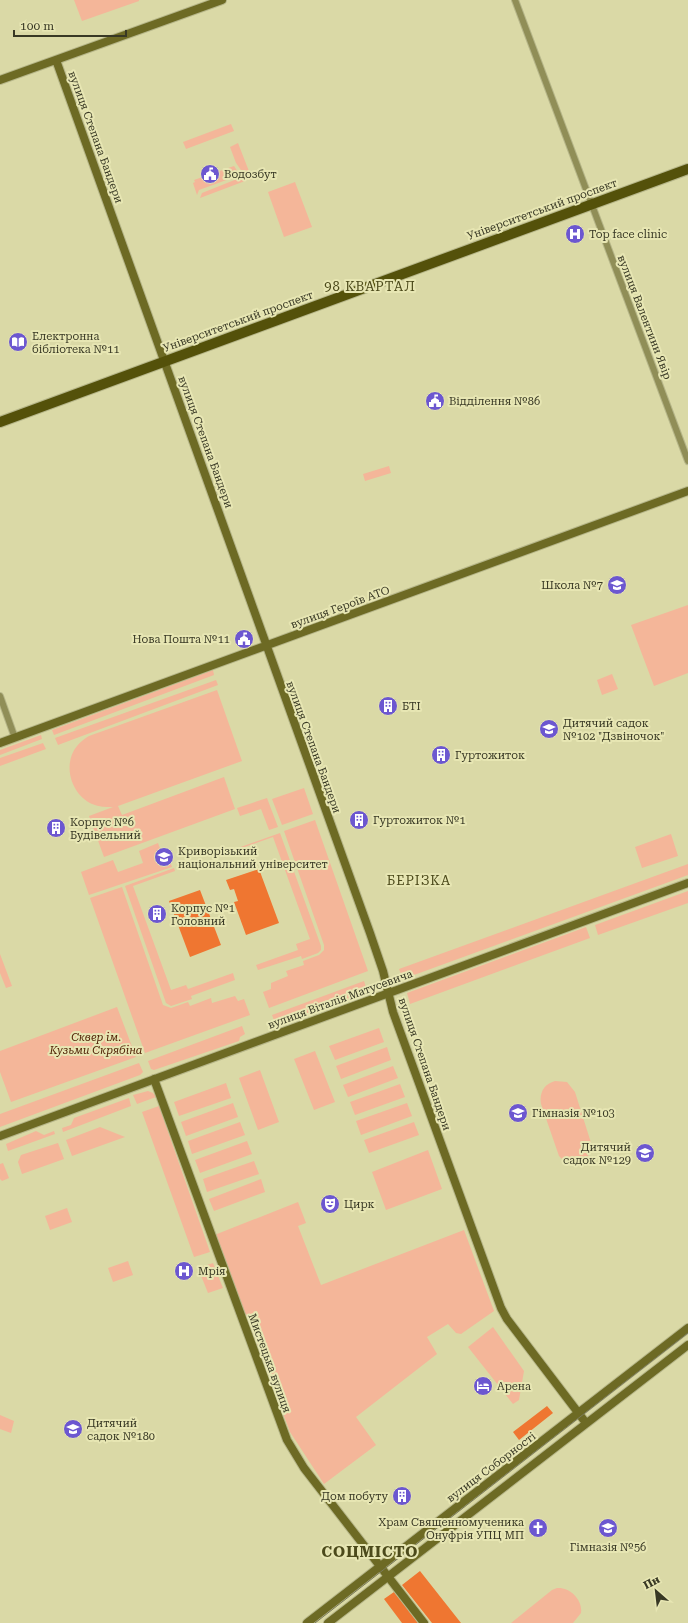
<svg xmlns="http://www.w3.org/2000/svg" width="688" height="1623" font-family="'Roboto Serif',serif">
	<rect width="100%" height="100%" fill="#dad9a6"/>
	<path fill="#f4b699" d="M74,0H139V1L82,21Z
		M231,124L234,131L186,149L183,142Z
		M238,143L252,179L248,180L236,163L230,147Z
		M234,166L240,175L199,190L197,195L193,183L195,182L194,180Z
		M242,177L245,181L200,198L202,193Z
		M295,182L312,227L284,237L268,192Z
		M389,466L391,473L365,481L363,474Z
		M688,605V673L654,686L631,625Z
		M213,670L214,675L54,735L52,730Z
		M612,674L618,689L602,695L597,680Z
		M216,680L218,685L58,745L55,738Z
		M217,690L242,761L118,806L122,815L224,777L235,809L104,857L89,816L113,807C106,807 99,807 92,804C71,795 62,764 77,746C80,742 84,739 89,736Z
		M41,735L42,739L0,755V750Z
		M43,743L46,749L0,766V758Z
		M304,788L313,814L282,825L272,799Z
		M267,798L278,827L269,830L261,809L240,816L237,808Z
		M315,820L368,971L269,1008L263,992L271,989V983L288,976L286,971L304,965L303,961L319,955L324,950V945L284,831Z
		M280,833L321,946V950L318,953L302,959L301,956L258,970L256,965L298,950L296,944L310,939L273,837L236,850L235,849Z
		M671,834L678,856L642,868L635,847Z
		M158,843L164,859L169,858L172,867L89,895L81,872L113,860L118,872L143,863L139,851Z
		M688,864V875L403,979L399,969Z
		M174,868L175,871L133,886L171,990L186,985L188,989L233,973L235,980L191,996L192,999L171,1006L166,1003L125,886Z
		M122,887L163,1005L171,1008L188,1002L190,1006L211,998L212,1003L235,996L238,1001L244,999L250,1015L145,1053L90,898Z
		M688,891V903L598,935L595,925Z
		M586,927L590,938L410,1004L407,993Z
		M0,954L12,986L6,988L0,973Z
		M364,981L368,993L280,1025L275,1023L272,1015Z
		M117,1007L136,1057L11,1102L0,1072V1051Z
		M242,1026L245,1034L240,1037L239,1041L154,1070L151,1069L148,1061Z
		M379,1028L384,1042L335,1060L329,1046Z
		M387,1047L391,1060L341,1079L336,1066Z
		M315,1051L335,1102L314,1110L294,1059Z
		M139,1063L143,1072L140,1075L0,1127V1114Z
		M393,1066L398,1078L348,1097L343,1085Z
		M260,1070L279,1122L258,1130L239,1078Z
		M555,1081L567,1082L575,1092L592,1146L590,1153L584,1161L572,1164L564,1161L559,1156L541,1104C539,1093 544,1084 555,1081Z
		M226,1083L231,1098L179,1116L174,1102Z
		M400,1084L405,1097L355,1115L350,1102Z
		M148,1091L153,1093L156,1097L137,1104L133,1095Z
		M129,1098L131,1106L63,1132L62,1128L71,1125L74,1118Z
		M233,1103L238,1117L186,1136L181,1122Z
		M407,1103L412,1116L361,1135L356,1121Z
		M159,1106L210,1252L194,1257L142,1112Z
		M240,1122L245,1135L192,1154L188,1141Z
		M414,1122L419,1135L369,1153L364,1140Z
		M100,1127L125,1137L72,1156L66,1140Z
		M36,1131L44,1135L54,1131L55,1134L8,1151L6,1144Z
		M247,1141L252,1154L200,1173L195,1160Z
		M58,1143L64,1159L22,1174L18,1162L21,1155Z
		M428,1150L442,1189L386,1210L372,1172Z
		M254,1161L259,1174L207,1192L203,1179Z
		M3,1163L9,1178L2,1181L0,1179V1164Z
		M261,1179L265,1192L214,1211L209,1199Z
		M298,1202L306,1223L298,1226L321,1285L464,1230L494,1311L461,1334L456,1333L448,1324L427,1337L437,1354L356,1417L376,1445L324,1484L290,1432L246,1314L241,1315L212,1236Z
		M67,1208L72,1222L50,1230L45,1216Z
		M128,1261L133,1275L113,1282L108,1268Z
		M213,1263L223,1288L208,1293L198,1268Z
		M493,1327L524,1371L519,1400L513,1404L468,1347Z
		M0,1415L14,1421L11,1433L0,1429Z
		M557,1588C570,1587 583,1600 581,1613L573,1623H511L552,1590Z"/>
	<path fill="#ef7631" d="M259,869L279,923L246,935L234,902L238,901L234,889L230,890L226,880Z
		M200,890L221,945L190,957L169,901Z
		M547,1406L553,1413L519,1440L513,1432Z
		M420,1571L461,1623H432L402,1585Z
		M394,1592L418,1623H402L384,1599Z"/>
	<g fill="none" stroke-linecap="round" stroke-linejoin="round">
		<g stroke="#b6b689" stroke-width="8">
			<path id="street" d="M515,0L688,461
				M0,696L15,738"/>
		</g>
		<g stroke="#b6b689" stroke-width="10">
			<path id="secondary" d="M56,60C162,351 264,642 370,933L383,971L393,1012L501,1308L507,1319L586,1423
				M0,80L222,0
				M0,743L688,491
				M154,1079L287,1440L304,1468L424,1623
				M0,1136L688,883
				M307,1623L688,1328
				M328,1623L688,1345"/>
		</g>
		<g stroke="#b6b689" stroke-width="12">
			<path id="primary" d="M0,422L688,169"/>
		</g>
		<use href="#street" stroke="#908e57" stroke-width="6"/>
		<use href="#secondary" stroke="#6d6a24" stroke-width="8"/>
		<use href="#primary" stroke="#54510a" stroke-width="10"/>
		<path stroke="#7a7a59" stroke-width="1" d="M315,1623L688,1333"/>
	</g>
	<defs>
		<g id="civic-disc" transform="scale(1)"><circle r="9.5" fill="#6c57d0" stroke="#e7e6b3"/><path d="M-.6-6.5H3V-4.5H.6V-3L4-1V1h2V6H-6V1h2V-1L-.6-3ZM-1.2 2.5V6h2.4V2.5Z" fill="#fff"/></g>
		<g id="hospital-disc" transform="scale(1)"><circle r="9.5" fill="#6c57d0" stroke="#e7e6b3"/><path d="M-5-5h3v3.5h4V-5h3V5h-3V1.5h-4V5h-3Z" fill="#fff"/></g>
		<g id="library-disc" transform="scale(1)"><circle r="9.5" fill="#6c57d0" stroke="#e7e6b3"/><path d="M-6-4Q-3-5.5-.7-3.5V5Q-3 3-6 4ZM6-4Q3-5.5 .7-3.5V5Q3 3 6 4Z" fill="#fff"/></g>
		<g id="school-disc" transform="scale(1)"><circle r="9.5" fill="#6c57d0" stroke="#e7e6b3"/><path d="M0-5L7-2L0 1L-7-2ZM-4 1L0 2.5L4 1V4Q0 6-4 4Z" fill="#fff"/></g>
		<g id="building-disc" transform="scale(1)"><circle r="9.5" fill="#6c57d0" stroke="#e7e6b3"/><path d="M-4-6H4V6H1V3H-1V6H-4ZM-2.5-4.3h1.7v1.8h-1.7ZM.8-4.3h1.7v1.8H.8ZM-2.5-1h1.7V.8h-1.7ZM.8-1h1.7V.8H.8Z" fill="#fff"/></g>
		<g id="university-disc" transform="scale(1)"><circle r="9.5" fill="#6c57d0" stroke="#e7e6b3"/><path d="M0-5L7-2L0 1L-7-2ZM-4 1L0 2.5L4 1V4Q0 6-4 4Z" fill="#fff"/></g>
		<g id="theatre-disc" transform="scale(1)"><circle r="9.5" fill="#6c57d0" stroke="#e7e6b3"/><path d="M-5-5.5Q0-4 5-5.5V0Q5 5 0 6Q-5 5-5 0ZM-3.3-2.5H-1v1.5H-3.3ZM1-2.5H3.3v1.5H1ZM-2.8 1Q0 5.5 2.8 1Z" fill="#fff"/></g>
		<g id="hotel-disc" transform="scale(1)"><circle r="9.5" fill="#6c57d0" stroke="#e7e6b3"/><path d="M-6-4.5h1.5V1H6V5H4.5V3h-9V5H-6ZM-4 0a1.8 1.8 0 1 1 3.6 0ZM.5 0V-2.5h3Q6-2.5 6 0Z" fill="#fff"/></g>
		<g id="church-disc" transform="scale(1)"><circle r="9.5" fill="#6c57d0" stroke="#e7e6b3"/><path d="M-1.2-6h2.4v3.5h3.3v2.4h-3.3V6h-2.4V-.1h-3.3v-2.4h3.3Z" fill="#fff"/></g>
	</defs>
	<g fill-rule="evenodd">
		<use href="#civic-disc" x="210" y="174"/>
		<use href="#hospital-disc" x="575" y="234"/>
		<use href="#library-disc" x="18" y="342"/>
		<use href="#civic-disc" x="435" y="401"/>
		<use href="#school-disc" x="617" y="585"/>
		<use href="#civic-disc" x="244" y="639"/>
		<use href="#building-disc" x="388" y="706"/>
		<use href="#school-disc" x="549" y="729"/>
		<use href="#building-disc" x="441" y="755"/>
		<use href="#building-disc" x="359" y="820"/>
		<use href="#building-disc" x="56" y="828"/>
		<use href="#university-disc" x="164" y="857"/>
		<use href="#building-disc" x="157" y="914"/>
		<use href="#school-disc" x="518" y="1113"/>
		<use href="#school-disc" x="645" y="1153"/>
		<use href="#theatre-disc" x="330" y="1204"/>
		<use href="#hospital-disc" x="184" y="1271"/>
		<use href="#hotel-disc" x="483" y="1386"/>
		<use href="#school-disc" x="73" y="1429"/>
		<use href="#building-disc" x="402" y="1496"/>
		<use href="#church-disc" x="538" y="1528"/>
		<use href="#school-disc" x="608" y="1528"/>
	</g>
	<g text-anchor="middle" stroke-width="4" stroke-linejoin="round" paint-order="stroke">
		<g font-size="11" fill="#383824" stroke="#e7e6b3">
			<text transform="translate(96 137) rotate(70)" y="4">вулиця Степана Бандери</text>
			<text transform="translate(542 209) rotate(-20)" y="4">Університетський проспект</text>
			<text transform="translate(645 317) rotate(69)" y="4">вулиця Валентини Явір</text>
			<text transform="translate(238 321) rotate(-20)" y="4">Університетський проспект</text>
			<text transform="translate(206 442) rotate(70)" y="4">вулиця Степана Бандери</text>
			<text transform="translate(340 607) rotate(-20)" y="4">вулиця Героїв АТО</text>
			<text transform="translate(314 747) rotate(70)" y="4">вулиця Степана Бандери</text>
			<text transform="translate(340 999) rotate(-20)" y="4">вулиця Віталія Матусевича</text>
			<text transform="translate(425 1064) rotate(71)" y="4">вулиця Степана Бандери</text>
			<text transform="translate(270 1363) rotate(70)" y="4">Мистецька вулиця</text>
			<text transform="translate(491 1467) rotate(-37)" y="4">вулиця Соборності</text>
		</g>
		<g font-size="11" fill="#383824" stroke="#e7e6b3" text-anchor="start">
			<text x="224" y="178">Водозбут</text>
			<text x="589" y="238">Top face clinic</text>
			<text x="32" y="340">Електронна<tspan x="32" dy="13">бібліотека №11</tspan></text>
			<text x="449" y="405">Відділення №86</text>
			<text x="603" y="589" text-anchor="end">Школа №7</text>
			<text x="230" y="643" text-anchor="end">Нова Пошта №11</text>
			<text x="402" y="710">БТІ</text>
			<text x="563" y="727">Дитячий садок<tspan x="563" dy="13">№102 "Дзвіночок"</tspan></text>
			<text x="455" y="759">Гуртожиток</text>
			<text x="373" y="824">Гуртожиток №1</text>
			<text x="70" y="826">Корпус №6<tspan x="70" dy="13">Будівельний</tspan></text>
			<text x="178" y="855">Криворізький<tspan x="178" dy="13">національний університет</tspan></text>
			<text x="171" y="912">Корпус №1<tspan x="171" dy="13">Головний</tspan></text>
			<text x="532" y="1117">Гімназія №103</text>
			<text x="631" y="1151" text-anchor="end">Дитячий<tspan x="631" dy="13">садок №129</tspan></text>
			<text x="344" y="1208">Цирк</text>
			<text x="198" y="1275">Мрія</text>
			<text x="497" y="1390">Арена</text>
			<text x="87" y="1427">Дитячий<tspan x="87" dy="13">садок №180</tspan></text>
			<text x="388" y="1500" text-anchor="end">Дом побуту</text>
			<text x="524" y="1526" text-anchor="end">Храм Священномученика<tspan x="524" dy="13">Онуфрія УПЦ МП</tspan></text>
			<text x="608" y="1551" text-anchor="middle">Гімназія №56</text>
		</g>
		<g font-size="11" font-style="italic" fill="#502206" stroke="#e7e6b3">
			<text x="96" y="1041">Сквер ім.<tspan x="96" dy="13">Кузьми Скрябіна</tspan></text>
		</g>
		<g font-size="13" letter-spacing="1" fill="#4c4a1b" stroke="#e7e6b3">
			<text x="370" y="291">98 КВАРТАЛ</text>
			<text x="419" y="885">БЕРІЗКА</text>
		</g>
		<g font-size="15" font-weight="bold" letter-spacing="1" fill="#4c4a1b" stroke="#e7e6b3">
			<text x="370" y="1557">СОЦМІСТО</text>
		</g>
	</g>
	<g transform="translate(656 1591) rotate(332)" stroke="#e7e6b3" stroke-width="3" paint-order="stroke">
	<path d="M0-3L7 15L0 10L-7 15Z" fill="#383824"/>
	<text y="-6" font-size="11" font-weight="bold" text-anchor="middle" fill="#383824">Пн</text>
	</g>
	<path d="M14 30v6h112v-6" fill="none" stroke="#383824" stroke-width="2"/>
	<text x="20" y="30" font-size="12" fill="#383824" stroke="#e7e6b3" stroke-width="3" paint-order="stroke">100 m</text>
</svg>
